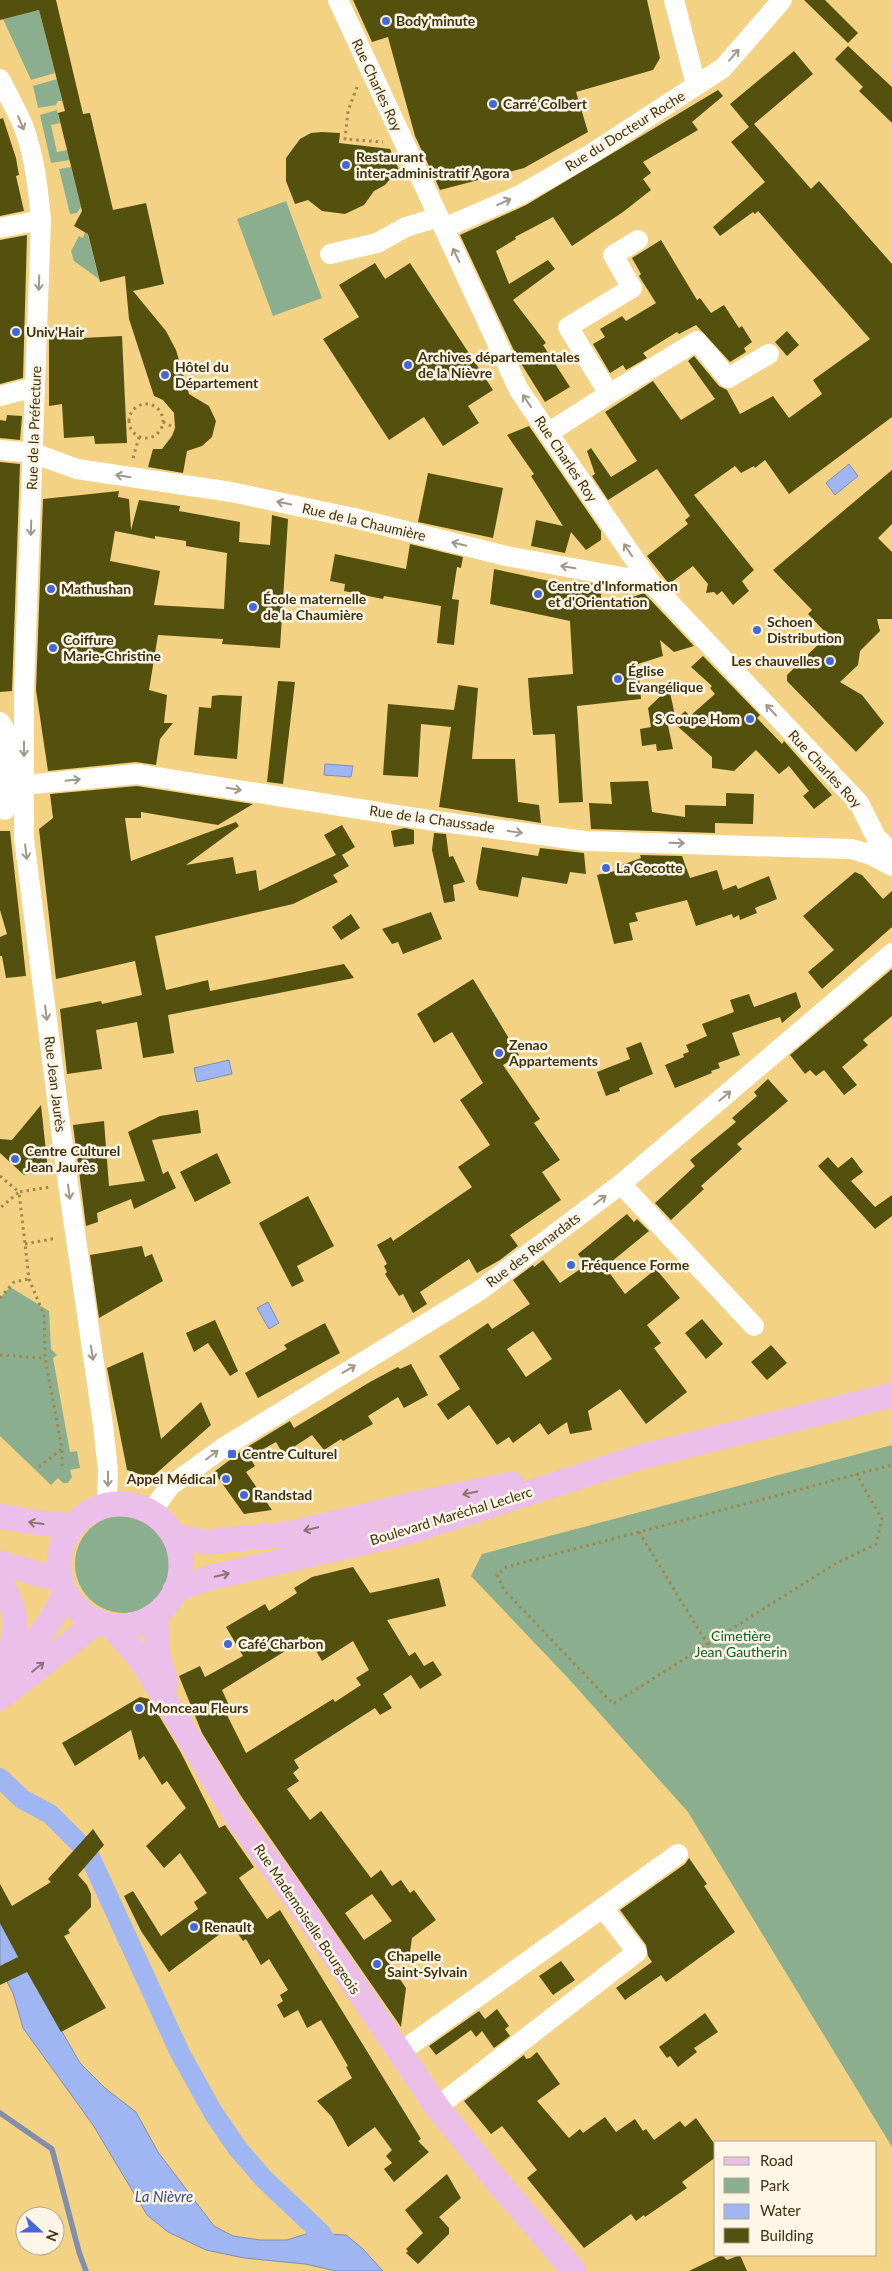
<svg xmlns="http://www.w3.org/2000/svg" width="892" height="2271" font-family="Lato,sans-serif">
	<rect width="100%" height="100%" fill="#f3d283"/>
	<path fill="#8baf8e" d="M39,10L55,73L31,80L3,19Z
		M57,79L62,101H58L56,105L38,108L33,86Z
		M57,110L60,123L51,125L57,152L67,150L70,160L51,163L40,115Z
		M71,167L81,207L77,213L70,214L59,169Z
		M286,201L322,298L273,316L237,219Z
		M85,232H87L99,279L74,261L71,251L79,236L83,238Z
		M10,1287L49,1311L51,1349L57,1355L53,1358L70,1452L77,1451L80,1468L70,1470L72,1477L68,1483H63L58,1478L51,1485L0,1436V1298Z
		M892,1445V2147L688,1812L567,1677L471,1576L482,1554Z
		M75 1564a49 49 0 1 1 98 0a49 49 0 1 1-98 0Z"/>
	<path fill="#9fb6f2" stroke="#828eae" d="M849,464L858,476L835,495L826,483Z
		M325,764L353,766L351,777L324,775Z
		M229,1060L232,1074L197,1082L194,1068Z
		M268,1302L279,1323L269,1329L257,1308Z
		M0,1923L80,2063L105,2088L136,2112L158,2152L214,2226L233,2236L260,2240H287L309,2233L346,2235L362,2248L383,2271H336L305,2264L244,2258L206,2250L168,2232L147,2215L93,2125L23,2028L13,1993L0,1968Z"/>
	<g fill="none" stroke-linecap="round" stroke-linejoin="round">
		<path stroke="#828eae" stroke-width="5.5" d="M0,2113L52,2149L79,2252L86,2271"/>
		<path stroke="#9fb6f2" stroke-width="20" d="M0,1778L22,1799L50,1814L80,1844
			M91,1859L180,2053L214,2114L238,2149L264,2179L321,2233L332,2251"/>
	</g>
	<path fill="#54510e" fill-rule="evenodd" d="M0,0H56L83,114L90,113L113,210L146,203L164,284L133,291L166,331L176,350L189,394L209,406L216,421L212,437L202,446L187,451L183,473L148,467L153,449H162L172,436L175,428L174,413L163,400L154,396L129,319L125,276L100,282L88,234L74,226L82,211L58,113L65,111L39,10L0,20Z
		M353,0H647L660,58L653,70L576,92L588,132L524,168L440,190L415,136L388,37L372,42Z
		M804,0H825L858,33L848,43Z
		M848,46L892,87V123L859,91L863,87L835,59Z
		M794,51L813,74L754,124L811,189L819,181L892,264V417L789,494L765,460L755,468L754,466L741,473L735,466L694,495L754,570L742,581L749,591L733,605L722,591L717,595L714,592L706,593L708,584L693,566L669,584L647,556L688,524L685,520L690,516L657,469L608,500L592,476L595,474L587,451L591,448L611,477L637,461L605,412L653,381L681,420L715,399L688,361L694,356L719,386L727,390L740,414L773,396L789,418L822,394L813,380L870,339L758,211L755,214L753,212L720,236L713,227L765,182L731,142L749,127L730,104Z
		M718,90L723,96L692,122L698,130L643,162L651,173L643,179L651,190L623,212L572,246L553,217L515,237L516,239L496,251L509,284L548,260L555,269L513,300L546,343L543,345L570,387L545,402L517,357L460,235L526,205Z
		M3,118L16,158L19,175L16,176L24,211L0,216V119Z
		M322,132L340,133L339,143L390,149L403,179L391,178L385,185L374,191L364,205L345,214L322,211L308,200L295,204L286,181V158L300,139L311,133Z
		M27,235L23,378L0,384V240Z
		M661,240L697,300L700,298L711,313L724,305L739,328L742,326L752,342L744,348L746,352L730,362L696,325L679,334L677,332L643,353L647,358L626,370L623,365L610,373L593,344L605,337L600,329L622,316L626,321L656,303L639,276L641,274L632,258Z
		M375,263L385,279L410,263L493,390L468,406L479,423L443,446L424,417L389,440L323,339L359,317L339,285Z
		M81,330L82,338L122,336L127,443L95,444L94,436L64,438L62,404L49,406V333Z
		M787,331L799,345L787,356L775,342Z
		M7,415L22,416L20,440L0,438V420L6,421Z
		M529,426L601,531V540L586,550L571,532L565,553L531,546L536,520L563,526L531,476L534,474L507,435Z
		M0,462L20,464L12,691L0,692Z
		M892,470V524L878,538L892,552V619H877L880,631L860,651L858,665L840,682L862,695L884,723L856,752L787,681V675L828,635L808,614L812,610L773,570Z
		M428,473L503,488L493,538L418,522Z
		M119,491L118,497L129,499L131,530L139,500L180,506L179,511L240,522L239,542L270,545L272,515L288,519L280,648L222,644L223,639L158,635L149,690L167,695L164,723H173L160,739L156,765L136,762L48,771L36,690L43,499ZM115,531L155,539V536L186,541V546L227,553L224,609L154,605L160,571L110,561Z
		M410,544L463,557L461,568L457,567L452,599L459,600L454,645L437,643L441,606L384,596L383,599L344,591L345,584L330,581L335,554L406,569Z
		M494,569L577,587V581L601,585V608L644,593L694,646L674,652L660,640L663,656L638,664L641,699L577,706L583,802L559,803L555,734L533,735L530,706L528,678L573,674L570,621L490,604Z
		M703,656L760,715L757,718L782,744L784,741L832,795L814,809L803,796L809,791L789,766L779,774L756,750L734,771L712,768V757L666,716L673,749L657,751L656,744L642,746L640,729L651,727L648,708L669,688L676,720L685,711L690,716L715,694L710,688L712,686L691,667Z
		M278,681L295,682L283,784L267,782Z
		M458,685L478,688L472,759H515L518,802L539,805L541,823L439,807L451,727L421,724L418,777L383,775L388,704L454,710Z
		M220,695L242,696L237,759L194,755L199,707L211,708L212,696Z
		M648,781L652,812L685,817V805L726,806V793L754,794L753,824L715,823V833L591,829L589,803L612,804L610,782Z
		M137,786L253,804L218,825L141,812V818H125L131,861L236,822L239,826L186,865L233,857L236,874L256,870L259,891L336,855L324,835L342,825L355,847L342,855L349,866L333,875L338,882L293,904L155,936L166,990L208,980L210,991L344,964L354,978L168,1015L174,1053L143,1058L137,1022L96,1030L102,1069L67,1074L60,1009L101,1001L102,1004L142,995L135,961L56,979L39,829L53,818L50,794Z
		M405,828L414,830V844L394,847L391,831Z
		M0,831H10L26,976L6,978L2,956H0V937L7,934L0,910Z
		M434,833L446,834L449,857L453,856L465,882L453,885L455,901L444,903L432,850Z
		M482,847L538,856L540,848L584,853L586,874L570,872L567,884L522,877L518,897L479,890L476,883Z
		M640,855L682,856L690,878L717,870L723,890L736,885L738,889L769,876L777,899L755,908L757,913L740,920L739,915L733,918L732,914L696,926L687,900L635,913L638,921L629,923L633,940L614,944L597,875L620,870L619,866L641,858Z
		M855,872L862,875L883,899L892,891V927L822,989L808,972L834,950L803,916Z
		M431,912L442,939L403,954L398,942L392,944L382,929Z
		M351,914L360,928L341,940L332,927Z
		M892,969V1016L863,1040L868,1045L842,1067L857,1085L844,1095L824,1070L816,1076L810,1070L805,1074L790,1055Z
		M473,979L519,1055L503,1065L540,1119L534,1123L560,1160L542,1172L561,1200L510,1235L518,1246L500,1260L477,1273L469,1259L420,1292L427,1304L413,1313L403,1294L399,1296L385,1274L387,1272L384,1266L387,1264L377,1245L391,1237L393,1241L472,1187L458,1167L490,1145L460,1100L483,1083L452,1032L434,1043L417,1014Z
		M796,992L801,1007L782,1023L780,1017L732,1033L740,1055L718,1063L720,1068L711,1071L712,1073L675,1088L665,1065L684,1057L683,1054L689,1052L686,1045L707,1036L702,1024L734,1012L730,1000L749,994L754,1007Z
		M641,1042L653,1074L619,1088L620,1091L606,1096L597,1072L630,1059L626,1048Z
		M768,1079L788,1101L737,1144L742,1149L701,1186L704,1189L671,1220L655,1203L695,1166L690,1160L736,1122L732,1118L757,1096L754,1092Z
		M41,1105L48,1170L24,1175L0,1153V1139L12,1140Z
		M198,1110L201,1133L152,1140L163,1174L168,1171L176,1188L134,1209L131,1199L97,1213L98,1222L86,1226L73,1125L104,1121L109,1186L145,1181L128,1132L160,1116Z
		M217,1153L231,1183L195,1202L180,1172Z
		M828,1157L838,1168L852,1157L863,1172L851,1181L875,1207L892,1195V1216L875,1229L818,1166Z
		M308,1196L334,1246L297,1266L304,1281L292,1287L259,1223Z
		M627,1214L634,1222L637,1219L649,1231L605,1267L625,1294L656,1269L680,1298L647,1325L661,1343L654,1348L687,1392L646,1424L620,1389L588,1411L592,1430L570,1434L567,1422L548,1435L540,1423L513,1443L509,1437L497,1445L469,1405L448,1420L437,1404L460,1389L439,1356L488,1323L492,1329L530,1304L513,1280L533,1265L534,1267L543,1260L560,1283L586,1265L578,1254ZM533,1331L552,1359L526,1377L507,1349Z
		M142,1246L145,1257L152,1254L163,1281L99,1318L90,1255Z
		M702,1319L723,1344L706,1359L685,1333Z
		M215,1320L238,1371L230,1376L208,1343L194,1352L186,1333Z
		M325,1323L340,1353L258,1398L245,1373L287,1349L284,1345Z
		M771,1345L787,1363L767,1380L751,1362Z
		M143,1352L161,1439L201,1402L211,1425L151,1478L127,1470L107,1368Z
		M411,1364L428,1395L404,1408L398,1397L368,1416L373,1424L343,1441L341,1439L324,1450L312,1435L283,1454L276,1442L249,1457L244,1449L290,1421L294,1428L370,1382L398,1367L400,1369Z
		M244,1449L255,1466L246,1472L272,1510L244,1514L214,1472Z
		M353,1567L370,1593L439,1578L446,1606L387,1620L409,1656L415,1652L424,1666L433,1661L442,1675L420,1689L411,1675L383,1694L392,1708L380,1715L375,1708L294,1760L299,1768L293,1773L299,1781L287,1789L310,1820L321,1811L371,1878L381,1870L392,1886L401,1880L410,1893L414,1890L436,1920L412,1938L409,1959L384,1956L406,1988L401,2027L241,1796L202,1733L179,1676L200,1666L205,1677L243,1656L226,1627L265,1604L269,1611L297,1593L294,1588L312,1577ZM308,1637L322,1661L353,1641L369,1670L356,1678L361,1685L335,1702L333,1699L246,1753L227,1715L232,1712L222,1690ZM372,1894L392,1921L364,1940L345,1913Z
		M140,1697L149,1699L180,1751L219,1828L225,1825L254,1867L239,1878L267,1919L280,1910L421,2139L418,2141L429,2152L394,2182L384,2169L392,2163L386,2156L392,2150L375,2127L348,2147L332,2117L317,2101L352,2078L346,2067L348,2066L321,2020L307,2028L298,2010L284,2018L277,2005L283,2001L280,1995L288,1990L269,1959L261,1965L246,1939L243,1941L232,1925L169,1972L141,1931L124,1896L133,1891L161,1936L198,1909L194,1902L207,1893L180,1853L164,1868L146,1846L186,1808L167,1781L162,1785L144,1756L139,1760L131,1730L75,1766L62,1743Z
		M93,1829L104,1845L78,1875L87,1885L91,1894V1907L68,1930L70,1933L64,1936L106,2008L61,2032L27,1972L0,1985V1966L18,1957L0,1923V1884L12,1906L51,1882L48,1879Z
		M689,1858L707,1884L704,1886L735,1932L666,1982L661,1975L625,2000L616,1988L652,1962L648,1956L646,1945L620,1910L685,1864Z
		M561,1961L575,1980L553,1995L539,1976Z
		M497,2009L509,2026L505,2029L510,2036L494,2048L482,2031L476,2037L471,2030L436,2055L429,2046L479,2011L485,2019Z
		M705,2013L718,2032L694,2048L697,2052L678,2067L670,2056L667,2058L659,2047Z
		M537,2052L560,2084L537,2101L569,2138L580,2129L583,2133L605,2117L616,2132L635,2119L643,2131L646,2129L654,2140L680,2121L685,2127L696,2118L716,2146V2157L682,2182L687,2188L645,2217L644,2215L636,2221L631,2214L584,2248L527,2178L537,2170L502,2126L491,2134L464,2101L524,2055L526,2059L530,2058Z
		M447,2174L461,2198L439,2217L449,2228V2234L418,2264L406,2253L408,2251L406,2249L423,2233L405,2210Z
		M722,2255L727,2260L740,2255L747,2271H689Z"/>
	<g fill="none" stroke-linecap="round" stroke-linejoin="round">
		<path stroke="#9f874d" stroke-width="3" stroke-dasharray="2.5 4" stroke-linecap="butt" d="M357,87L348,111L345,139L383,142
			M129 421a17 17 0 1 1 34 0a17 17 0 1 1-34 0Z
			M163,422L175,428
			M133,458L139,437
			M0,1176L19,1192L0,1208
			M25,1244L57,1238
			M0,1298L14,1282L29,1279
			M0,1355L45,1358
			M62,1466V1449
			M39,1467L62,1449L45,1358L44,1315L29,1279L19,1192L50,1187
			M639,1532L506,1567L497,1575L504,1590L613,1704L833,1565L876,1544L882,1519L856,1474
			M708,1645L639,1532L892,1465"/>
		<path stroke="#fff" stroke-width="20" d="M338,0L519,390L650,582L859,803L876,837L892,853
			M674,0L696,85
			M0,79C8,95 17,111 24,128C35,158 38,189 41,220L24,689V838L66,1170L103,1425L108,1470L107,1505
			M0,228L41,220
			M444,228L520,195L591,154L723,68L782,0
			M330,254L377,243L406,227L439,217
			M609,394L697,341L728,378L769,354
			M0,396L35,387
			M548,433L609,394L568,327L632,288L613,255L638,240
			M0,450L33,453L77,469L231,492L354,518L506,556L650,582
			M0,722L4,728L5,810
			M24,785L137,774L435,821L585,841L851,849L869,854L892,866
			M621,1184L754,1326
			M151,1512L170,1486L224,1447L479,1291L621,1184L892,953
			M399,2053L678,1854
			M437,2107L637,1952L603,1908"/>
		<path stroke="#ecbfeb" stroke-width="25" d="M59 1565a61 61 0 1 1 122 0a61 61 0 1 1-122 0Z
			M0,1516L39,1523L73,1526
			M174,1536L206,1542L289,1534L415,1504L512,1484
			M0,1563L60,1580
			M0,1582C22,1617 16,1632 6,1669
			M175,1590L209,1578L408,1532L637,1458L892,1395
			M156,1614L157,1652L166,1683
			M112,1626L142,1661L238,1819L298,1902L437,2107L495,2179L574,2271
			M0,1682C23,1652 52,1628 65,1592
			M0,1698L97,1622"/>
	</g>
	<defs><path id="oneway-shaft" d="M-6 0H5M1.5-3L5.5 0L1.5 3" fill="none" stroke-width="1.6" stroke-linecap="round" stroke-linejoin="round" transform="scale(1.25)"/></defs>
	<g stroke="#9f9888">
		<use href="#oneway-shaft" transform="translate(734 55) rotate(-49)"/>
		<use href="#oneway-shaft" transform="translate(21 123) rotate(67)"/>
		<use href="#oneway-shaft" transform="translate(504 202) rotate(-24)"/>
		<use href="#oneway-shaft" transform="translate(456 255) rotate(-115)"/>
		<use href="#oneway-shaft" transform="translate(39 283) rotate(92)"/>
		<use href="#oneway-shaft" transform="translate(527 401) rotate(-124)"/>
		<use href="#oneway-shaft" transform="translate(123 476) rotate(-171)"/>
		<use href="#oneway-shaft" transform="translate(284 503) rotate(-168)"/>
		<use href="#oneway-shaft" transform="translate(31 528) rotate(92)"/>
		<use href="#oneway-shaft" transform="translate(459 544) rotate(-166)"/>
		<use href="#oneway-shaft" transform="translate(628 550) rotate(-124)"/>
		<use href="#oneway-shaft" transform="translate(568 567) rotate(-170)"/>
		<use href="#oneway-shaft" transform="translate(771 710) rotate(-133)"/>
		<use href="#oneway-shaft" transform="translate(24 749) rotate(90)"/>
		<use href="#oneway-shaft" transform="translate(73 780) rotate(-6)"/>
		<use href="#oneway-shaft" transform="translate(234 789) rotate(9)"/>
		<use href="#oneway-shaft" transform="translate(515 832) rotate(8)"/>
		<use href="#oneway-shaft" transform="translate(677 843) rotate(2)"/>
		<use href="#oneway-shaft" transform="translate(26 852) rotate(83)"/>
		<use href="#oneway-shaft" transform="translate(46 1013) rotate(83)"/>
		<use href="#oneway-shaft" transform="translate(725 1096) rotate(-40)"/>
		<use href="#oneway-shaft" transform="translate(69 1192) rotate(82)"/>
		<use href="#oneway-shaft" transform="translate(600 1200) rotate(-37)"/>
		<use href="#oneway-shaft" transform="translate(92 1353) rotate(81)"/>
		<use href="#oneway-shaft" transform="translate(349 1369) rotate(-31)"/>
		<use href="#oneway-shaft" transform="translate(212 1455) rotate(-37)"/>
		<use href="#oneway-shaft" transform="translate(108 1479) rotate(91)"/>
	</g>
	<g stroke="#8d7173">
		<use href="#oneway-shaft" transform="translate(470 1493) rotate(168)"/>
		<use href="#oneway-shaft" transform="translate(36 1523) rotate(-172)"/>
		<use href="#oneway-shaft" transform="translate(311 1529) rotate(166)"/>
		<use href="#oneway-shaft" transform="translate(222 1575) rotate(-13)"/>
		<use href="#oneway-shaft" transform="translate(38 1667) rotate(-39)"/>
	</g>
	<g fill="#4467d9" stroke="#fdf6e7" stroke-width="2">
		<circle cx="386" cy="21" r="5"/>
		<circle cx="493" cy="104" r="5"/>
		<circle cx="346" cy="165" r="5"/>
		<circle cx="16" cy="332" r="5"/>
		<circle cx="408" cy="365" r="5"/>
		<circle cx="165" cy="375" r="5"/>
		<circle cx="51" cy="589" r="5"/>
		<circle cx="538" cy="594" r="5"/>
		<circle cx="253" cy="607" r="5"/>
		<circle cx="757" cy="630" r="5"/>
		<circle cx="53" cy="648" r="5"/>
		<circle cx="830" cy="661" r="5"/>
		<circle cx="618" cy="679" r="5"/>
		<circle cx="750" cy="719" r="5"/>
		<circle cx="606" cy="868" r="5"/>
		<circle cx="499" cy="1053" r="5"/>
		<circle cx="15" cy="1159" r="5"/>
		<circle cx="571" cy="1265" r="5"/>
		<rect x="227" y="1449" width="10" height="10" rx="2.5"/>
		<circle cx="226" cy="1479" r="5"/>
		<circle cx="244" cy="1495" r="5"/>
		<circle cx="228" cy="1644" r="5"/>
		<circle cx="139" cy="1708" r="5"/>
		<circle cx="194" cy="1927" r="5"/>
		<circle cx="377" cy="1964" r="5"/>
	</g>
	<g text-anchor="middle" stroke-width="5" stroke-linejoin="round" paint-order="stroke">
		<g font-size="14" font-weight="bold" fill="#3f3210" stroke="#fdf6e7" text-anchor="start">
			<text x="396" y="26">Body'minute</text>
			<text x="503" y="109">Carré Colbert</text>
			<text x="356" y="162">Restaurant<tspan x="356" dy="16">inter-administratif Agora</tspan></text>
			<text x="26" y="337">Univ'Hair</text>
			<text x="418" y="362">Archives départementales<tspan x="418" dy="16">de la Nièvre</tspan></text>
			<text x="175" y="372">Hôtel du<tspan x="175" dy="16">Département</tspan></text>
			<text x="548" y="591">Centre d'Information<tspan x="548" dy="16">et d'Orientation</tspan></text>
			<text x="61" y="594">Mathushan</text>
			<text x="263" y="604">École maternelle<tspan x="263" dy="16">de la Chaumière</tspan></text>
			<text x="767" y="627">Schoen<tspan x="767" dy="16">Distribution</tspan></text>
			<text x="63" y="645">Coiffure<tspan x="63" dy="16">Marie-Christine</tspan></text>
			<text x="820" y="666" text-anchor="end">Les chauvelles</text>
			<text x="628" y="676">Église<tspan x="628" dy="16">Evangélique</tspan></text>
			<text x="740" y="724" text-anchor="end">S Coupe Hom</text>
			<text x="616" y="873">La Cocotte</text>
			<text x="509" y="1050">Zenao<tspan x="509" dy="16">Appartements</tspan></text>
			<text x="25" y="1156">Centre Culturel<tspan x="25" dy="16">Jean Jaurès</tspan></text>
			<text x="581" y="1270">Fréquence Forme</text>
			<text x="242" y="1459">Centre Culturel</text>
			<text x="216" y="1484" text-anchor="end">Appel Médical</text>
			<text x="254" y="1500">Randstad</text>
			<text x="238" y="1649">Café Charbon</text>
			<text x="149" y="1713">Monceau Fleurs</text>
			<text x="204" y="1932">Renault</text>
			<text x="387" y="1961">Chapelle<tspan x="387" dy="16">Saint-Sylvain</tspan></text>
		</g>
		<g font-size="14" fill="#3f3210" stroke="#fdf6e7">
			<text transform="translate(377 85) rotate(65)" y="5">Rue Charles Roy</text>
			<text transform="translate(625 131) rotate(-32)" y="5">Rue du Docteur Roche</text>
			<text transform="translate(34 428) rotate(-88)" y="5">Rue de la Préfecture</text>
			<text transform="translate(566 459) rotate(56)" y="5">Rue Charles Roy</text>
			<text transform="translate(364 522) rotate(13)" y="5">Rue de la Chaumière</text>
			<text transform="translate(825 769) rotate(47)" y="5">Rue Charles Roy</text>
			<text transform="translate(432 819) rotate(8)" y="5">Rue de la Chaussade</text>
			<text transform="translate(55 1084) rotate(83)" y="5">Rue Jean Jaurès</text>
			<text transform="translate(533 1250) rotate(-37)" y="5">Rue des Renardats</text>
			<text transform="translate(451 1516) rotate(-17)" y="5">Boulevard Maréchal Leclerc</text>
			<text transform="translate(307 1919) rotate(56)" y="5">Rue Mademoiselle Bourgeois</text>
		</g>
		<g font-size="14" fill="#095e23" stroke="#fdf6e7">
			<text x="741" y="1641">Cimetière<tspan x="741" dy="16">Jean Gautherin</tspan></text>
		</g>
		<g font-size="15" font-style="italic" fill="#344b92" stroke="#fdf6e7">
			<text x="164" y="2202">La Nièvre</text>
		</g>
	</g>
	<rect x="714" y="2141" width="162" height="115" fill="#fdf6e7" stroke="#b1a891"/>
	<rect x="724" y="2157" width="25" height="8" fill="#ecbfeb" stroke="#b1a891"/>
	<text x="760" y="2166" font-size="15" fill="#3f3210">Road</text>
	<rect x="724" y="2178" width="25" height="15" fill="#8baf8e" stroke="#b1a891"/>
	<text x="760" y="2191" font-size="15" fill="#3f3210">Park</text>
	<rect x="724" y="2204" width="25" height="15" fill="#9fb6f2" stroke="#b1a891"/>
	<text x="760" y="2216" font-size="15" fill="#3f3210">Water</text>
	<rect x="724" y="2228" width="25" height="15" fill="#54510e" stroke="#b1a891"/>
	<text x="760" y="2241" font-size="15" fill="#3f3210">Building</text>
	<g transform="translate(40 2231) rotate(111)"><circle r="24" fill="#fdf6e7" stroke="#b1a891"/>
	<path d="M0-4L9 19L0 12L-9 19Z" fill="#4467d9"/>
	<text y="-8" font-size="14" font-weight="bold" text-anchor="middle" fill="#3f3210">N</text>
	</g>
</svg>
